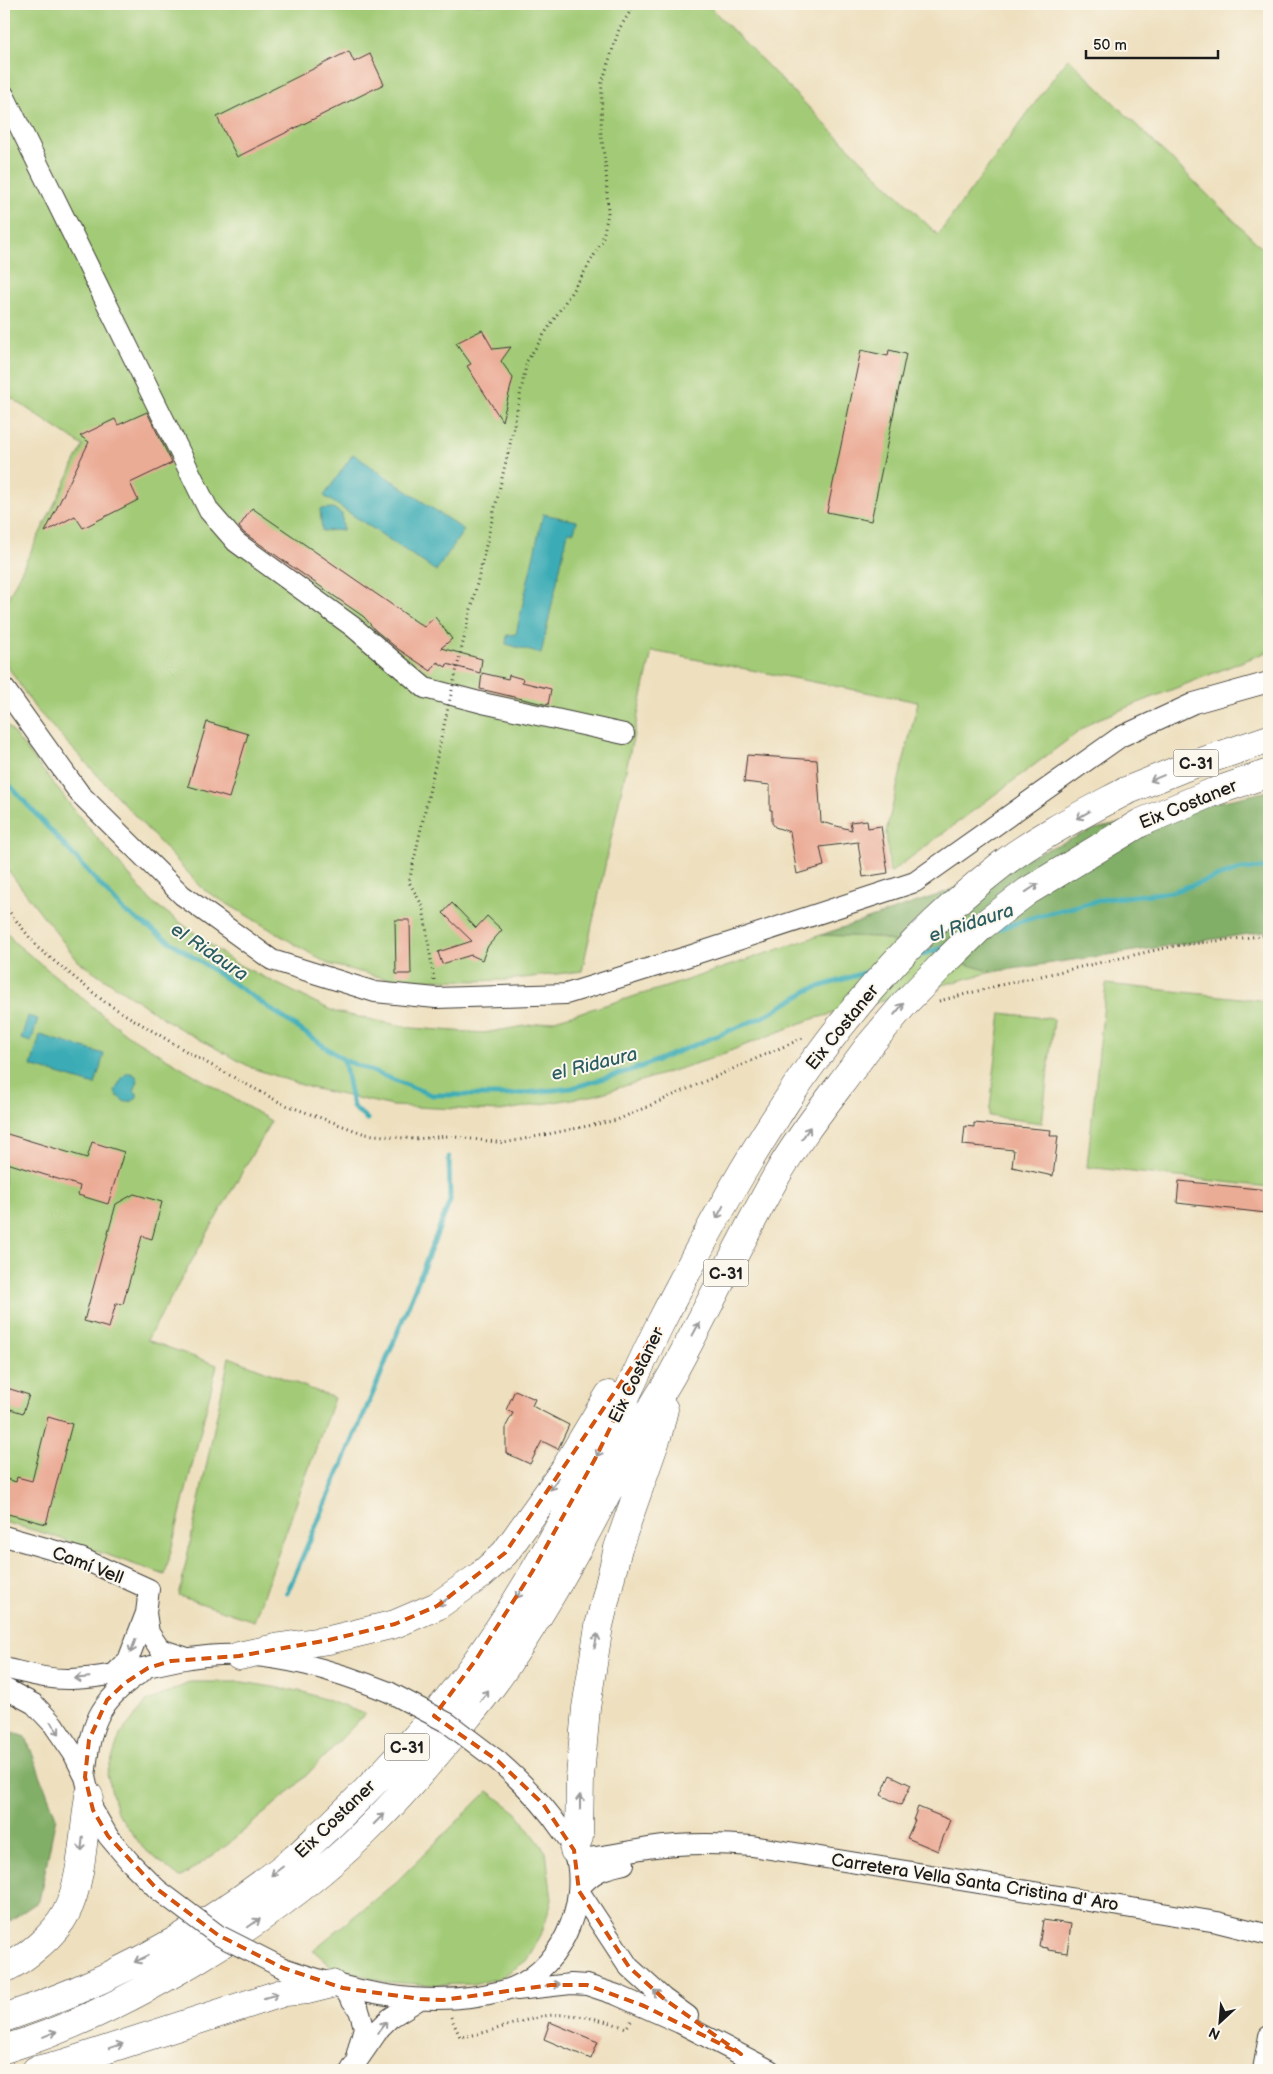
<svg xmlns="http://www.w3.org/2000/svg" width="1273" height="2074" font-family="'Balsamiq Sans',sans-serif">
	<rect width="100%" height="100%" fill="#fbf7ec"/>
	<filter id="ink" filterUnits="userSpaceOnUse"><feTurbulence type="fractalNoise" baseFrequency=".02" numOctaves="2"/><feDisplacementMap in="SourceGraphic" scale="10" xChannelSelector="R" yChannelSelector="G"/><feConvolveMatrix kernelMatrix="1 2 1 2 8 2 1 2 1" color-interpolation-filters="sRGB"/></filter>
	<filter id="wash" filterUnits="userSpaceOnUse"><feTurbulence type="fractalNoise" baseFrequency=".0096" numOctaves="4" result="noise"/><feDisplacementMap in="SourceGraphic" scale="20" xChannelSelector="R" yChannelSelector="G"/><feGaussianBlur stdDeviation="1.12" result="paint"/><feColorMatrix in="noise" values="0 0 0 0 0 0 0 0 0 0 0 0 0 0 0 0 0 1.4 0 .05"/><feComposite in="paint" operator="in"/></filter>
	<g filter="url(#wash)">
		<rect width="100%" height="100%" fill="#eee0bf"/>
		<path fill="#a3cb77" stroke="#60744a" d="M4,4H707L826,125L938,235L1068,58L1261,247L1269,252V651L1093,721L890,873L886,832L918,702L652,651L582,971L507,980L476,981L384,978L328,964L204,890L35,708L4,661V606L83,446L4,393Z
			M4,721L83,821L151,901L235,963L335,1012L412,1028L484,1033L548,1022L669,986L821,935L878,937L992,972L809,1020L707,1060L596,1095L500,1111L393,1106L311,1088L252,1068L177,1027L78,961L4,865Z
			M4,928L14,942L126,1034L271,1121L147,1340L217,1365L165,1575L47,1534L4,1522Z
			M1106,984L1269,1001V1187L1087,1167Z
			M1001,1013L1054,1019L1042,1123L989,1116Z
			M229,1357L334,1398L254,1621L179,1596Z
			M191,1682H242L304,1692L365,1714L297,1785L226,1846L180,1878L143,1848L117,1812L107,1774L120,1735L146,1702Z
			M488,1791L517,1813L546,1852L552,1900L541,1935L526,1961L500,1978L473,1984L432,1985L386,1982L332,1967L313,1950L395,1883Z"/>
		<path fill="#82af68" stroke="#4f6642" d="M1269,791V931L992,972L878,937L821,935L938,895L1095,829Z
			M4,1729L26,1737L56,1817L39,1901L4,1925Z"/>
		<path fill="#3bacb5" stroke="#2c6468" d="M353,454L464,530L436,571L324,496Z
			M333,508L342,514L343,530L322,531L320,509Z
			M543,514L577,521L574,532H568L541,654L506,644L507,635L516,634Z
			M28,1016L38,1019L31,1042L21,1039Z
			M40,1035L104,1054L95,1085L31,1066Z
			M127,1073H131L136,1076L138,1081L134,1091L137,1093V1097L133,1101L125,1102L116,1095L115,1091C119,1084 121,1078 127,1073Z"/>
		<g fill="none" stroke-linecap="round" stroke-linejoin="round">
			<path stroke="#3bacb5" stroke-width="5" d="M4,779L124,911L252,996L344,1060L432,1095H506L572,1088L641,1067L765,1016L809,990L873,970
				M998,929L1038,916L1105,899L1171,892L1241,869L1269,868
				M917,956L945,947
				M344,1060L353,1107L367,1119
				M287,1593L376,1386L450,1201L449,1157"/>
		</g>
		<g id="blocks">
			<path fill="#ebac96" d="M349,51L354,62L370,54L384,84L237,157L217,117Z
				M482,330L493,349L511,347L501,361L513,378L502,421L467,366L471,364L456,343Z
				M861,350L888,356L889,350L906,354L871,521L827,512Z
				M147,412L172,463L130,483L138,500L83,528L75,516L45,532L89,442L80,436L115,419L118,425Z
				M252,508L424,627L435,617L452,639L441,648L482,659L480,673L447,664L446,667L437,662L431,671L398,649L375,630L364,617L244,533L239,527Z
				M482,673L508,679L509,675L523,679L522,682L551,689L548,705L480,689Z
				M207,722L248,734L229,798L188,786Z
				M747,755L817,760L821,822L852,830L850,822L867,820L868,828L881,826L888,873L863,877L858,842L820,847L824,866L797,874L790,832L775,827L772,823V810H770V785L744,782Z
				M452,903L476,928L487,916L502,930L488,946L482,960L471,955L442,964L438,952L472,941L443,913Z
				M395,920H410L411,974H396Z
				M974,1123L1051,1130L1050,1136H1058L1053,1176L1012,1167L1014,1150L963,1145L965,1126L974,1127Z
				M4,1133L87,1158L92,1142L124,1152L108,1204L78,1195L80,1186L4,1162Z
				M1179,1181L1268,1190L1266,1213L1177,1203Z
				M134,1194L162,1202L152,1239L142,1236L123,1304L116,1303L109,1328L84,1321L116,1204Z
				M4,1387L29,1395L23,1413L4,1407Z
				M515,1390L535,1399L532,1406L569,1425L558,1449L542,1441L530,1464L506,1453V1426L513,1413L506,1410Z
				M48,1417L72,1424L46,1524L4,1513V1478L16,1482L17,1477L32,1481Z
				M890,1775L911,1785L901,1805L881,1795Z
				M918,1807L950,1820L938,1851L907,1838L915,1820H913Z
				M1043,1920L1071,1924L1067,1953L1048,1950V1948L1039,1947Z
				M550,2022L598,2042L591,2059L544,2039Z"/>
		</g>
	</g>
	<g filter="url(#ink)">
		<use href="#blocks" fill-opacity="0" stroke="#3c3934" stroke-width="1"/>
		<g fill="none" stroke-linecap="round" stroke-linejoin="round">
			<g stroke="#3c3934" stroke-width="22">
				<path id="minor" d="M4,95L209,511L236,542L352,626L425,688L487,704L624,734
					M4,688L80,794L182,895L272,960L375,992L436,998L566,994L689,956L915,882L1120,737L1194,703L1269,682
					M4,1536L81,1558L149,1589L146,1613L128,1660L113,1675
					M146,1613L149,1633L160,1649L187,1658
					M4,1668C26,1673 48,1680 71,1679C122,1678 169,1657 220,1655C279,1653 336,1671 389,1692
					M4,1688L34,1704L53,1724L73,1753L85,1777L93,1810L108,1836L130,1862L157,1889
					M85,1777C91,1724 96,1703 142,1672
					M575,1859C600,1858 623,1852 648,1848C682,1843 717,1843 752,1846L1217,1922L1269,1935
					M579,1888C594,1871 602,1869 624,1864
					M579,1891L629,1967L663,1998L688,2016
					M283,1968C353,1992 429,2010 502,1991C559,1977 591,1903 574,1850C572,1843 566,1836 562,1831C544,1804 522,1782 498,1761
					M343,1988L359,2010L364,2027L357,2053
					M517,1990L571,1984L587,1985L617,1995L680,2023L770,2070
					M351,2070L380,2028L390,2018L420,1999
					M1263,2070L1269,2036"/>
			</g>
			<g stroke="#3c3934" stroke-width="29">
				<path id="highway" d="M1126,791L1183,768L1269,739
					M1211,793L1269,773
					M239,1656L280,1647L329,1640L395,1624L437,1606L481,1575L505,1553L564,1470L609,1395
					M574,1850L579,1837L580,1777L586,1708L599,1626L618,1548L658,1434L664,1409
					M4,1969C25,1959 55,1935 66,1913C83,1880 83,1832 89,1796
					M4,2018C109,1983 208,1928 294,1859C307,1848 319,1835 332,1824C373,1785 412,1744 447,1700C505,1628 555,1538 597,1456C619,1413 638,1369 659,1326C695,1255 733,1183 777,1116C790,1096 802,1076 817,1057
					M4,2049C71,2029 136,1996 196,1960C262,1920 325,1874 379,1818C406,1791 431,1761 456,1731C473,1710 491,1689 506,1666C559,1589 601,1505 644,1422C653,1404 666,1387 675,1369C710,1305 741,1239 777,1175C803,1130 838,1089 868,1047
					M36,2070L65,2063L285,1992L308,1990L332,1984"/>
			</g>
			<path stroke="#3c3934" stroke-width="3" stroke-dasharray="1 4" stroke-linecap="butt" d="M457,668L511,440L527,361L587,268L602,241L608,214L606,170L601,133L602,83L619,29L635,4
				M4,905L38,948L106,1003L196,1057L283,1104L365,1134L415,1139L448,1136L504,1143L617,1120L803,1038
				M434,980L423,907L409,882L443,730
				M939,1001L1005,984L1174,946L1269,935
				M451,2017L460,2037C486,2034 509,2024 535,2018C564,2010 599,2018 626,2028L632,2020"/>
			<use href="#minor" stroke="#fff" stroke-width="20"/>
			<use href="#highway" stroke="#fff" stroke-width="28"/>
			<g stroke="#3c3934" stroke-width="22" stroke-linecap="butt">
				<path id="minor-bridge" d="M389,1692L448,1723L498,1761
					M157,1889L218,1935L283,1968"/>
			</g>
			<g stroke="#3c3934" stroke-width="29" stroke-linecap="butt">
				<path id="highway-bridge" d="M868,1047L905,1003L944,963L982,926L1028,891L1140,823L1211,793
					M817,1057C869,986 931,919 1001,865C1039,836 1083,814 1126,791"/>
			</g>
			<path stroke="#3c3934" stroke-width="3" stroke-dasharray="1 4" stroke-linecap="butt" d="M443,730L457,668"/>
			<use href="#minor-bridge" stroke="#fff" stroke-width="20"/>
			<use href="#highway-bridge" stroke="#fff" stroke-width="28"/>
		</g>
		<defs><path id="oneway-shaft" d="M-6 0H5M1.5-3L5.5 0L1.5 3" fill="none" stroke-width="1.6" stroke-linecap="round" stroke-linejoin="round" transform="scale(1.25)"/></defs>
		<g stroke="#999">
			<use href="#oneway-shaft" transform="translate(1157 778) rotate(157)"/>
			<use href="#oneway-shaft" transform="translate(1083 815) rotate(151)"/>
			<use href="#oneway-shaft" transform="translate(1032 888) rotate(-34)"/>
			<use href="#oneway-shaft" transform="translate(899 1009) rotate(-50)"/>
			<use href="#oneway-shaft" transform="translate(806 1133) rotate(-56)"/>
			<use href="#oneway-shaft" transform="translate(720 1212) rotate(118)"/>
			<use href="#oneway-shaft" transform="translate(696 1329) rotate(-62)"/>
			<use href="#oneway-shaft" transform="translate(600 1450) rotate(116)"/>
			<use href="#oneway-shaft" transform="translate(554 1484) rotate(125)"/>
			<use href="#oneway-shaft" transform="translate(520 1592) rotate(121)"/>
			<use href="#oneway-shaft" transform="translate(444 1601) rotate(145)"/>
			<use href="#oneway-shaft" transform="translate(596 1641) rotate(-79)"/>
			<use href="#oneway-shaft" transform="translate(133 1646) rotate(111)"/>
			<use href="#oneway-shaft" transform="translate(82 1678) rotate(175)"/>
			<use href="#oneway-shaft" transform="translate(484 1696) rotate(-53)"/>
			<use href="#oneway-shaft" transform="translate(55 1728) rotate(53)"/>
			<use href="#oneway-shaft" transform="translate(580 1802) rotate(-90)"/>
			<use href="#oneway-shaft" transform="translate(379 1819) rotate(-45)"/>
			<use href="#oneway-shaft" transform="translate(82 1844) rotate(96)"/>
			<use href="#oneway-shaft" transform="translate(277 1871) rotate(143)"/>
			<use href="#oneway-shaft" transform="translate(254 1923) rotate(-35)"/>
			<use href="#oneway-shaft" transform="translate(141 1959) rotate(154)"/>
			<use href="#oneway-shaft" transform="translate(553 1985) rotate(-6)"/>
			<use href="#oneway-shaft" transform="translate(659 1995) rotate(-139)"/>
			<use href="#oneway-shaft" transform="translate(271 1996) rotate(-17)"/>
			<use href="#oneway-shaft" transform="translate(382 2027) rotate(-51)"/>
			<use href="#oneway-shaft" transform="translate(50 2034) rotate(-22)"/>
			<use href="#oneway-shaft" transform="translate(116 2046) rotate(-18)"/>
		</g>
	</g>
	<path fill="none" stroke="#d4530e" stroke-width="4" stroke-dasharray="10 6" stroke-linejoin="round" d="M659,1327L595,1459L532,1572L475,1661L434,1716L498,1761L543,1804L574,1850L579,1891L629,1967L663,1998L741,2054L644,2006L587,1985H551L443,2000L420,1999L343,1988L283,1968L218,1935L157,1889L108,1836L93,1810L85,1777L89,1740L107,1700L125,1683L148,1668L171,1661L239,1656L329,1640L395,1624L437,1606L505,1553Z"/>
	<g text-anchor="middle" stroke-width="4" stroke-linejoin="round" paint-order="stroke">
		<g fill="#fbf7ec" stroke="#5f5e5a" stroke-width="1">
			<rect x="1173.5" y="749.5" width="45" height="27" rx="4"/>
			<rect x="703.5" y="1259.5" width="45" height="27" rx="4"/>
			<rect x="384.5" y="1733.5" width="45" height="27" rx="4"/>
		</g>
		<g font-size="16" font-weight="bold" fill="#1c1c1c">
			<text x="1196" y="769">C-31</text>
			<text x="726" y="1279">C-31</text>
			<text x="407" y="1753">C-31</text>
		</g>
		<g font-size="18" fill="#1c1c1c" stroke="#fbf7ec">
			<text transform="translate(1188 804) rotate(-22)" y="6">Eix Costaner</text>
			<text transform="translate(842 1027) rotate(-51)" y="6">Eix Costaner</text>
			<text transform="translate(636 1375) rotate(-64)" y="6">Eix Costaner</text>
			<text transform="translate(88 1565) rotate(21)" y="6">Camí Vell</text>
			<text transform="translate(335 1819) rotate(-44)" y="6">Eix Costaner</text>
			<text transform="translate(975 1882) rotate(9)" y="6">Carretera Vella Santa Cristina d' Aro</text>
		</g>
		<g font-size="19" font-style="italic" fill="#2a5d61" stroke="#fbf7ec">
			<text transform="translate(971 922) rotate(-18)" y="7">el Ridaura</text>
			<text transform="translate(210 951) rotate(34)" y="7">el Ridaura</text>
			<text transform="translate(594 1063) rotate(-14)" y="7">el Ridaura</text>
		</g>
	</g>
	<rect width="1273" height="2074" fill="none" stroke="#fbf7ec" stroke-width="20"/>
	<g transform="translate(1220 2022) rotate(206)" stroke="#fbf7ec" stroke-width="4" paint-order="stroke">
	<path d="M0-4L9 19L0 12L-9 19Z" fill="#1c1c1c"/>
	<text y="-8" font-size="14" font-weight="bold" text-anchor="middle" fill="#1c1c1c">N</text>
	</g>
	<path d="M1086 50v8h132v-8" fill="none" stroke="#1c1c1c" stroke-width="2.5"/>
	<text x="1093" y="50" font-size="15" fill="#1c1c1c" stroke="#fbf7ec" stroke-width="4" paint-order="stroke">50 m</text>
</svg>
